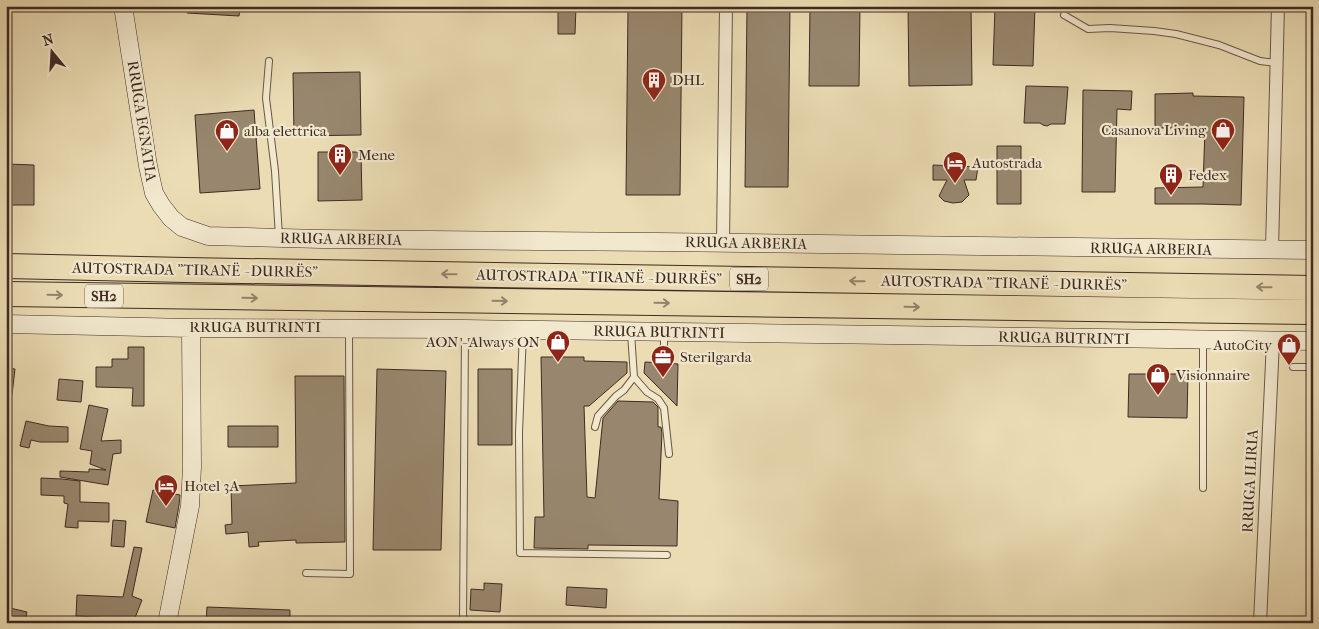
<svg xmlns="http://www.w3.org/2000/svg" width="1319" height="629" font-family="'IM FELL French Canon',serif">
	<rect width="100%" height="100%" fill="#ebdcb4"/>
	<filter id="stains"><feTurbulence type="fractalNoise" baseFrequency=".004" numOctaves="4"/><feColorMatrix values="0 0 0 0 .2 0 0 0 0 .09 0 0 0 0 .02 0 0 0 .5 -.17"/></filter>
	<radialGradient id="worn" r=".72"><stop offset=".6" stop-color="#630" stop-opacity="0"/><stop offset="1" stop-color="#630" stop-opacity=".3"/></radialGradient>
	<path fill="#98876e" stroke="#3e2b23" d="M187,6H240L239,16L187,13Z
		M558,6H576L575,34H558Z
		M628,6H682L680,195H626Z
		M747,6H790L788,187H745Z
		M810,6H860L859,86H809Z
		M908,6H971L972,85L909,86Z
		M995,6H1035L1033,66L993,65Z
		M360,72L361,135L294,136L293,73Z
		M1026,86L1068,87L1065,124H1051L1047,126L1043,125L1040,123H1024Z
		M1083,90L1132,91L1131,110L1117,109L1115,192H1082Z
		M1193,93V96L1244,97L1241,205L1203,204H1155V188L1203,187L1205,128H1155V94Z
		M254,110L260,189L200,193L195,115Z
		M997,146H1021V204H997Z
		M318,152H361L362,200L318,201Z
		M6,164L34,165V205H6Z
		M933,165L978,167L976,180H964L969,195L962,202L953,203L944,201L939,196L947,180H933Z
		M128,347H144V406H132L133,388L96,387V367H112V359H128Z
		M541,357H584V361L627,362V373L589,406H584L587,497L595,498L603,418L618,401L653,402L658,407V427H661L662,433L659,499L678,501L677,546L588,545V549L534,548L535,517H544Z
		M645,362L678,364L677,406L644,373Z
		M6,368L15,369L12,395H6Z
		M377,369L446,371L441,550H373Z
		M478,369H512V445H478Z
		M1129,374H1188L1187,418L1128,417Z
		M295,376H344L345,542L296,543V540L258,542L259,546L249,547L248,532L226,534L225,525L232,524L231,486L296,483Z
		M59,379L83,381L81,402L57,400Z
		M89,405L108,409L101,441L121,440V453L113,454L108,485L60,477V471L89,472V469L106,470L90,464L92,451L80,449Z
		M26,421L49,426L68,427V442H40L31,440L29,448L20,446Z
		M228,426H278V447H228Z
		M41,478L62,479L80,481V502L109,503V522L78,521V528L65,527L68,504L64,503V496L41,495Z
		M153,490L180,495L179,505L175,528L146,522Z
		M113,520L126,521L124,547L111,546Z
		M134,547L142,548L132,596L142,600L133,623H113L115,618L76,616L77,595L123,597Z
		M484,583L502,584L500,612L470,610L471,589L484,590Z
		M567,587L607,589L606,608L566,605Z
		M6,607L27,612L25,623H6Z
		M207,607L290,610V623H206Z"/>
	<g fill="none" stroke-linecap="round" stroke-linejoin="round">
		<g stroke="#695747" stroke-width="8">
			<path id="lane" d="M1064,15L1088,29L1110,28L1154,31L1176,34L1219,45L1260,61L1276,63
				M269,61L266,98L275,171L279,237
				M523,331L519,433L520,553L667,555
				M664,333V359
				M1293,367H1313
				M634,377L647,392L658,399L664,408L669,454
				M595,427L598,416L616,396L624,390L634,377L631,333
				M1203,488V341
				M306,573L350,574L349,329
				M463,623L465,329"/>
		</g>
		<g stroke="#695747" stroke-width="14">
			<path id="street" d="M723,243L726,6
				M1272,250L1278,6
				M1260,623L1273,341"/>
		</g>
		<g stroke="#3e2b23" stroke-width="19">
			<path id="secondary" d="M123,6L148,166L154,193L161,205L171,218L182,227L208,236L321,239L658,242L1313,250
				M6,324L191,328L465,329L1313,341
				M167,623L190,506L192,467L191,328"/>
		</g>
		<g stroke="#3e2b23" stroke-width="26">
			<path id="highway" d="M6,266L185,270L1313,288
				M6,294L1313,312"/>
		</g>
		<use href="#lane" stroke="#f2e8ce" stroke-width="6"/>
		<use href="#street" stroke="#f2e8ce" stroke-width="12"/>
		<use href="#secondary" stroke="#f2e8ce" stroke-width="18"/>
		<use href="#highway" stroke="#ebdcb4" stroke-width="24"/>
	</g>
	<defs><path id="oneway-shaft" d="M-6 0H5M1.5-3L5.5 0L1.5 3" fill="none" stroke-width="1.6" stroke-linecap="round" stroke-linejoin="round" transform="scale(1.25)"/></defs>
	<g stroke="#94846c">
		<use href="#oneway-shaft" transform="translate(449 274) rotate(-179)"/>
		<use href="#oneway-shaft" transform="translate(857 281) rotate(-179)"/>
		<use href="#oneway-shaft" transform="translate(1264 287) rotate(-179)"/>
		<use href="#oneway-shaft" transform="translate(55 295) rotate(1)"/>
		<use href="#oneway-shaft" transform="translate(250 298) rotate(1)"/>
		<use href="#oneway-shaft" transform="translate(500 301) rotate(1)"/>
		<use href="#oneway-shaft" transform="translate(662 303) rotate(1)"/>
		<use href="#oneway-shaft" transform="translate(912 307) rotate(1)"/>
	</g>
	<defs>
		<g id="building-pin" transform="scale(1.25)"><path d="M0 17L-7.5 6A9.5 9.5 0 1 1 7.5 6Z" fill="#8f2418" stroke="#f2e8ce"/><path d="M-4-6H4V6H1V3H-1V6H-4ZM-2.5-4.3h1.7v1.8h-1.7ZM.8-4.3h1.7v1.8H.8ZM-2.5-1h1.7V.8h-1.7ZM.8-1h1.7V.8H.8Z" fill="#fff"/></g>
		<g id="shop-pin" transform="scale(1.25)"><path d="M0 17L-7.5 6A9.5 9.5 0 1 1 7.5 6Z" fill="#8f2418" stroke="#f2e8ce"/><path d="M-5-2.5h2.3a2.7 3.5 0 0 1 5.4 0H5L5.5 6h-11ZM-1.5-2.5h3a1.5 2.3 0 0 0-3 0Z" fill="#fff"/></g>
		<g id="hotel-pin" transform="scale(1.25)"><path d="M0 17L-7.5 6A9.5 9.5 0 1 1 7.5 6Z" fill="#8f2418" stroke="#f2e8ce"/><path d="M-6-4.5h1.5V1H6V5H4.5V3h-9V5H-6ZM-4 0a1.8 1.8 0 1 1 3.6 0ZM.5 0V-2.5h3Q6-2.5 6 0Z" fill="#fff"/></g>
		<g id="office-pin" transform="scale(1.25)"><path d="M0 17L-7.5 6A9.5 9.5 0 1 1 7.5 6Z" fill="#8f2418" stroke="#f2e8ce"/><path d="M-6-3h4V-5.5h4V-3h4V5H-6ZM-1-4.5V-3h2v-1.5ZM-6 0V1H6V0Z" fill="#fff"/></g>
	</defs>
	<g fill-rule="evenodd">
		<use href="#building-pin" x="654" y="80"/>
		<use href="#shop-pin" x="1223" y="130"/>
		<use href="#shop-pin" x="227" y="131"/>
		<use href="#building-pin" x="340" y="155"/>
		<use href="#hotel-pin" x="955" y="163"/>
		<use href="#building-pin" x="1171" y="175"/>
		<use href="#shop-pin" x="558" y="342"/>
		<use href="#shop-pin" x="1289" y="345"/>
		<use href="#office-pin" x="663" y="357"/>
		<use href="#shop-pin" x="1158" y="375"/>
		<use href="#hotel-pin" x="166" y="486"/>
	</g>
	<g text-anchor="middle" stroke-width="4.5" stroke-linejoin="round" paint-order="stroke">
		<g fill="#f2e8ce" stroke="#746456" stroke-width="1">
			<rect x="730" y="267.5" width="38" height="23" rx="4"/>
			<rect x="85" y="284.5" width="38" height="23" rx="4"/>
		</g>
		<g font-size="14" font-weight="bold" fill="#3e2b23">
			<text x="749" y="284">SH2</text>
			<text x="104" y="301">SH2</text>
		</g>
		<g font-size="15" fill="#3e2b23" stroke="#f2e8ce" text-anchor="start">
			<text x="672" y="85">DHL</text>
			<text x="1206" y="135" text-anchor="end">Casanova Living</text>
			<text x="244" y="136">alba elettrica</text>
			<text x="358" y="160">Mene</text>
			<text x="972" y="168">Autostrada</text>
			<text x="1188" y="180">Fedex</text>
			<text x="540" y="347" text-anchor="end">AON - Always ON</text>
			<text x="1272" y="350" text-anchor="end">AutoCity</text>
			<text x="680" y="362">Sterilgarda</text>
			<text x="1176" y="380">Visionnaire</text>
			<text x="184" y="491">Hotel 3A</text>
		</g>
		<g font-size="15" fill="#3e2b23" stroke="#f2e8ce">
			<text transform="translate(142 121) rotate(81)" y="5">RRUGA EGNATIA</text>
			<text transform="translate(341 239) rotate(1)" y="5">RRUGA ARBERIA</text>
			<text transform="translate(746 243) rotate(1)" y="5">RRUGA ARBERIA</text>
			<text transform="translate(1151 249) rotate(1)" y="5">RRUGA ARBERIA</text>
			<text transform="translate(195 270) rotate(1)" y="5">AUTOSTRADA "TIRANË - DURRËS"</text>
			<text transform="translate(599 277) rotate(1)" y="5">AUTOSTRADA "TIRANË - DURRËS"</text>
			<text transform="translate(1004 283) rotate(1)" y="5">AUTOSTRADA "TIRANË - DURRËS"</text>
			<text x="255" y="332">RRUGA BUTRINTI</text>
			<text transform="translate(659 332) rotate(1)" y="5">RRUGA BUTRINTI</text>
			<text transform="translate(1064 338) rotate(1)" y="5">RRUGA BUTRINTI</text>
			<text transform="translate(1250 481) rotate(-87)" y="5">RRUGA ILIRIA</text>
		</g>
	</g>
	<rect width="1319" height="629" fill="none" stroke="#ebdcb4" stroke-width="25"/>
	<rect x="8" y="8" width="1304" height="614" fill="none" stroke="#3e2b23" stroke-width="2.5"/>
	<rect x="12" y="12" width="1294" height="604" fill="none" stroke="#3e2b23"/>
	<g transform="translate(52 52) rotate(342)" stroke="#f2e8ce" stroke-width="4" paint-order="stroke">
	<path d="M0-4L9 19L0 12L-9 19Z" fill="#3e2b23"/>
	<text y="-8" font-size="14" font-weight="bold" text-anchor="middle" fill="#3e2b23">N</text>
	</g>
	<rect width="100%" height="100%" filter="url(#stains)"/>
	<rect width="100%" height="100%" fill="url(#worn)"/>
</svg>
